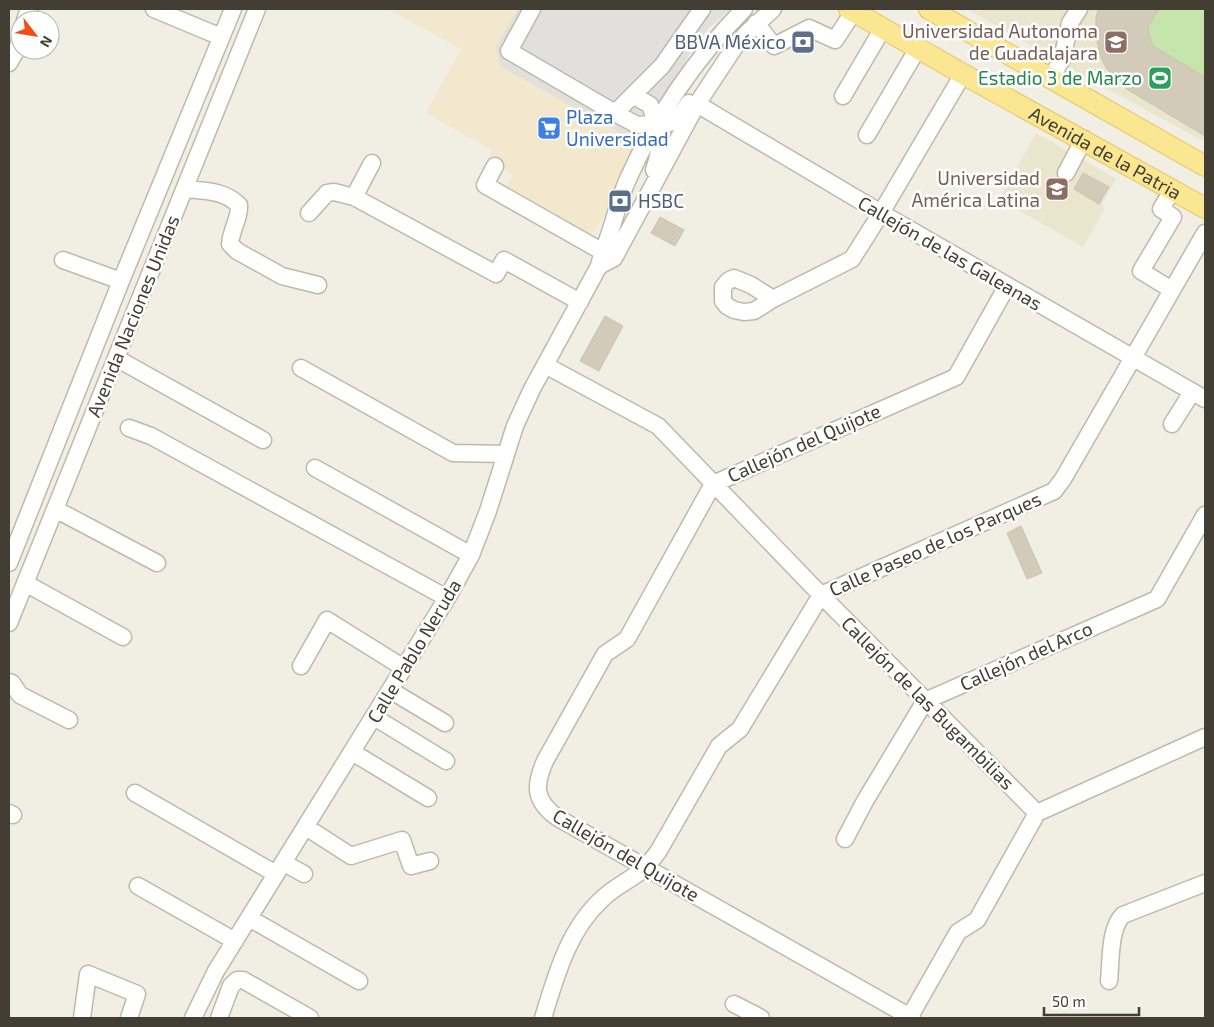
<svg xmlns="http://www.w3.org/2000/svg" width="1214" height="1027" font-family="'Exo 2',sans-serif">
	<rect width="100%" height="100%" fill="#f1eee3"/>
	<path fill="#f3e7ce" d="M388,9H730L708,29L693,48L638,143L608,210L597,228L587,236L507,187L513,175L488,159L492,150L426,113L461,49Z"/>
	<path fill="#eae5cd" d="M967,9H1205V142L1084,76Z
		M1036,133L1116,179L1101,206L1105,208L1083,247L999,199Z"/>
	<path fill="#c6e5ac" d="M1098,9H1205V136L1125,88L1100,55L1096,36V18Z"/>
	<path fill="#e2e0dc" d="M518,9H730L708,29L693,48L638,143L500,66L496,47Z"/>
	<path fill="#d2cbb9" stroke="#cdc3ad" d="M1098,9H1159L1149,25L1148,32L1153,46L1205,77V136L1125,88L1106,68L1100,55L1096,36V18Z
		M1083,173L1109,187L1099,204L1074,189Z
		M660,217L684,230L675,246L651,233Z
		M605,316L623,326L599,371L580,361Z
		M1021,526L1042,573L1027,579L1007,533Z"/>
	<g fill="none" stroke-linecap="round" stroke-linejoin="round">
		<g stroke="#bfb9a9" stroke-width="19">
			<path id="minor" d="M154,9L221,37
				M532,9L509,51L615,113L662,66L702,9
				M25,20L29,9
				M756,23L774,46L809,28L835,40L854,11
				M9,63L18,47L20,39
				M1051,78L1062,59L1070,23L1079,9
				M633,95L650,105C660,133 664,141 654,170
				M843,96L883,28
				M697,104L881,213L1205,399
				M615,113L637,125L670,123L678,118L689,103
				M867,135L918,48
				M372,163L354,197L496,274L504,260L580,302
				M495,166L485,185L610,256
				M1066,173L1084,139
				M185,189C205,191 223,190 239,205C240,218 231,230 230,244L237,251L282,276L318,285
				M309,213L327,193L334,192L354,197
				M63,260L121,281
				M599,266L614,258L697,104L736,45L749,31L773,9
				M1172,290L1141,271L1173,217L1161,209L1173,189
				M773,299L751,285L734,278L728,281L723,287V301L727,306L734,310L744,312L754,311L773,299L852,259L881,213L963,74
				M116,358L263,440
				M545,365L658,426L821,595L1037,813
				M301,368L453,453L505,454
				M1172,424L1192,392
				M129,428L151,436L447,598
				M315,468L471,555
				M55,509L157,563
				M9,563L121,281L233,9
				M25,583L123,637
				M9,623L257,9
				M301,666L327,620L404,668
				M9,682L12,683L20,695L69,720
				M390,690L445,723
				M374,717L446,761
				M352,752L428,798
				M135,793L276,874
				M9,813L13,815
				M306,827L351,856L402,840L411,866L430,861
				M845,839L865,801L925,701L1157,599L1205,515
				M284,863L304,874
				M138,886L235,941
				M249,918L359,981
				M1109,981C1111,963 1109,928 1123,915L1205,883
				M734,1004L761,1018
				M82,1018L88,974L137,994L129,1018
				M193,1018L216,971L447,598L471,555L488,511L515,426L532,389L599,266C602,252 608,240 612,226C617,210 621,194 628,179C656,116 696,58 744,9
				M219,1018L231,986L237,980H243L310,1018
				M543,1018C556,976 568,930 602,899C615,886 633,879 646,867C650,862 654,857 658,852L719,746L740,729L821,595L1054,491L1063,479L1205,233
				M909,1018L958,932L977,920L1037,813L1205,737
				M912,1018L558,818C534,801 534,786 545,761L605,654L627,639L713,484L956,377L1007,286"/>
		</g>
		<g stroke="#e0c563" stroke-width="22">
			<g id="major">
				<path id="s1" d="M849,9L963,74L1205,208"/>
				<path d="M929,9L1205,166"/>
			</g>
		</g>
		<use href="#minor" stroke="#fff" stroke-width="16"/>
		<use href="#major" stroke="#fbe792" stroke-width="20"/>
	</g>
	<defs>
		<g id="bank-square" transform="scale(1.25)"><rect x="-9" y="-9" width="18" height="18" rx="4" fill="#5c6f8a" stroke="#fff"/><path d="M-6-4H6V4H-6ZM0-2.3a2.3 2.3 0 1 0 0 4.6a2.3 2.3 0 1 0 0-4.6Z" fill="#fff"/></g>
		<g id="university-square" transform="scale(1.25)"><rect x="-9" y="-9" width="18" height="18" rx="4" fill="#8d6e63" stroke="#fff"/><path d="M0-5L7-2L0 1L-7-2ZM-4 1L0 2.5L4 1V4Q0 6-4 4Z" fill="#fff"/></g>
		<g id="stadium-square" transform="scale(1.25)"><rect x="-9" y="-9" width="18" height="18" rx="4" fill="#2e9e5b" stroke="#fff"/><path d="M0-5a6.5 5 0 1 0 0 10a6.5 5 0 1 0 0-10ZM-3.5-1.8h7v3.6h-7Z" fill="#fff"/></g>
		<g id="supermarket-square" transform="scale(1.25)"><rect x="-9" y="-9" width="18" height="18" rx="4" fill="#3f7fe0" stroke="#fff"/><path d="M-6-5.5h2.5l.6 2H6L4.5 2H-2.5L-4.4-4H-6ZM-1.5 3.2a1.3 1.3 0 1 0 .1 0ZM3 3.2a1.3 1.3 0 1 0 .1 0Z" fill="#fff"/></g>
		<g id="school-square" transform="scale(1.25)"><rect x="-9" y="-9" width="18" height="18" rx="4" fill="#8d6e63" stroke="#fff"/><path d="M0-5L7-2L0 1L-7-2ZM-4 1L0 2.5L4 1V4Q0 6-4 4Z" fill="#fff"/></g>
	</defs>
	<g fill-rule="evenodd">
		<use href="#bank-square" x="803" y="42"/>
		<use href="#university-square" x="1116" y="42"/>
		<use href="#stadium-square" x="1160" y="78"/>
		<use href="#supermarket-square" x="549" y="128"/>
		<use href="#school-square" x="1057" y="189"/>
		<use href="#bank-square" x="620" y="201"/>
	</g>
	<g text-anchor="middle" stroke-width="5" stroke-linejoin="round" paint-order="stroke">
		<g font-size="19" fill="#785e54" stroke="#fff" text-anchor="end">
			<text x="1098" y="38">Universidad Autonoma<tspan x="1098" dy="22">de Guadalajara</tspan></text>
			<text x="1040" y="185">Universidad<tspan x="1040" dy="22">América Latina</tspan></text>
		</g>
		<g font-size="19" fill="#4e5e75" stroke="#fff" text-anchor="end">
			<text x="786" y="49">BBVA México</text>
			<text x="638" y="208" text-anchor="start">HSBC</text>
		</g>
		<g font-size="19" fill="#27864d" stroke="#fff" text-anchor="end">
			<text x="1142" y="85">Estadio 3 de Marzo</text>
		</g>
		<g font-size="19" fill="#366cbe" stroke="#fff" text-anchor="start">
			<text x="566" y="124">Plaza<tspan x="566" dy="22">Universidad</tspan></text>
		</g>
		<g font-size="19" fill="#433e34" stroke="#fff">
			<text dy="7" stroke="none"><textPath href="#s1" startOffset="294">Avenida de la Patria</textPath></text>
			<text transform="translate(950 253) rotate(30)" y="7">Callejón de las Galeanas</text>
			<text transform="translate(133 316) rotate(-68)" y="7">Avenida Naciones Unidas</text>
			<text transform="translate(804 443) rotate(-24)" y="7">Callejón del Quijote</text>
			<text transform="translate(935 544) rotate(-24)" y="7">Calle Paseo de los Parques</text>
			<text transform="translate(414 651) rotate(-59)" y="7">Calle Pablo Neruda</text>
			<text transform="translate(1026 656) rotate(-24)" y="7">Callejón del Arco</text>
			<text transform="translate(928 703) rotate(45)" y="7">Callejón de las Bugambilias</text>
			<text transform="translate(626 855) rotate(30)" y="7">Callejón del Quijote</text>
		</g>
	</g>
	<rect width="1214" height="1027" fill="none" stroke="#433e34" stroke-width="20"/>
	<g transform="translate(35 35) rotate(121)"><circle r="24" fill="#ffffff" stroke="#b4b2ae"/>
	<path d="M0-4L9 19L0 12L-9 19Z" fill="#f44c17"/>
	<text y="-8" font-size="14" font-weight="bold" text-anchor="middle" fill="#433e34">N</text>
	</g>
	<path d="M1044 1007v8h95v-8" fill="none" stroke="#433e34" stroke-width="2.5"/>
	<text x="1052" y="1007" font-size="15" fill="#433e34" stroke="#ffffff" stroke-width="4" paint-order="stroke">50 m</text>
</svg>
